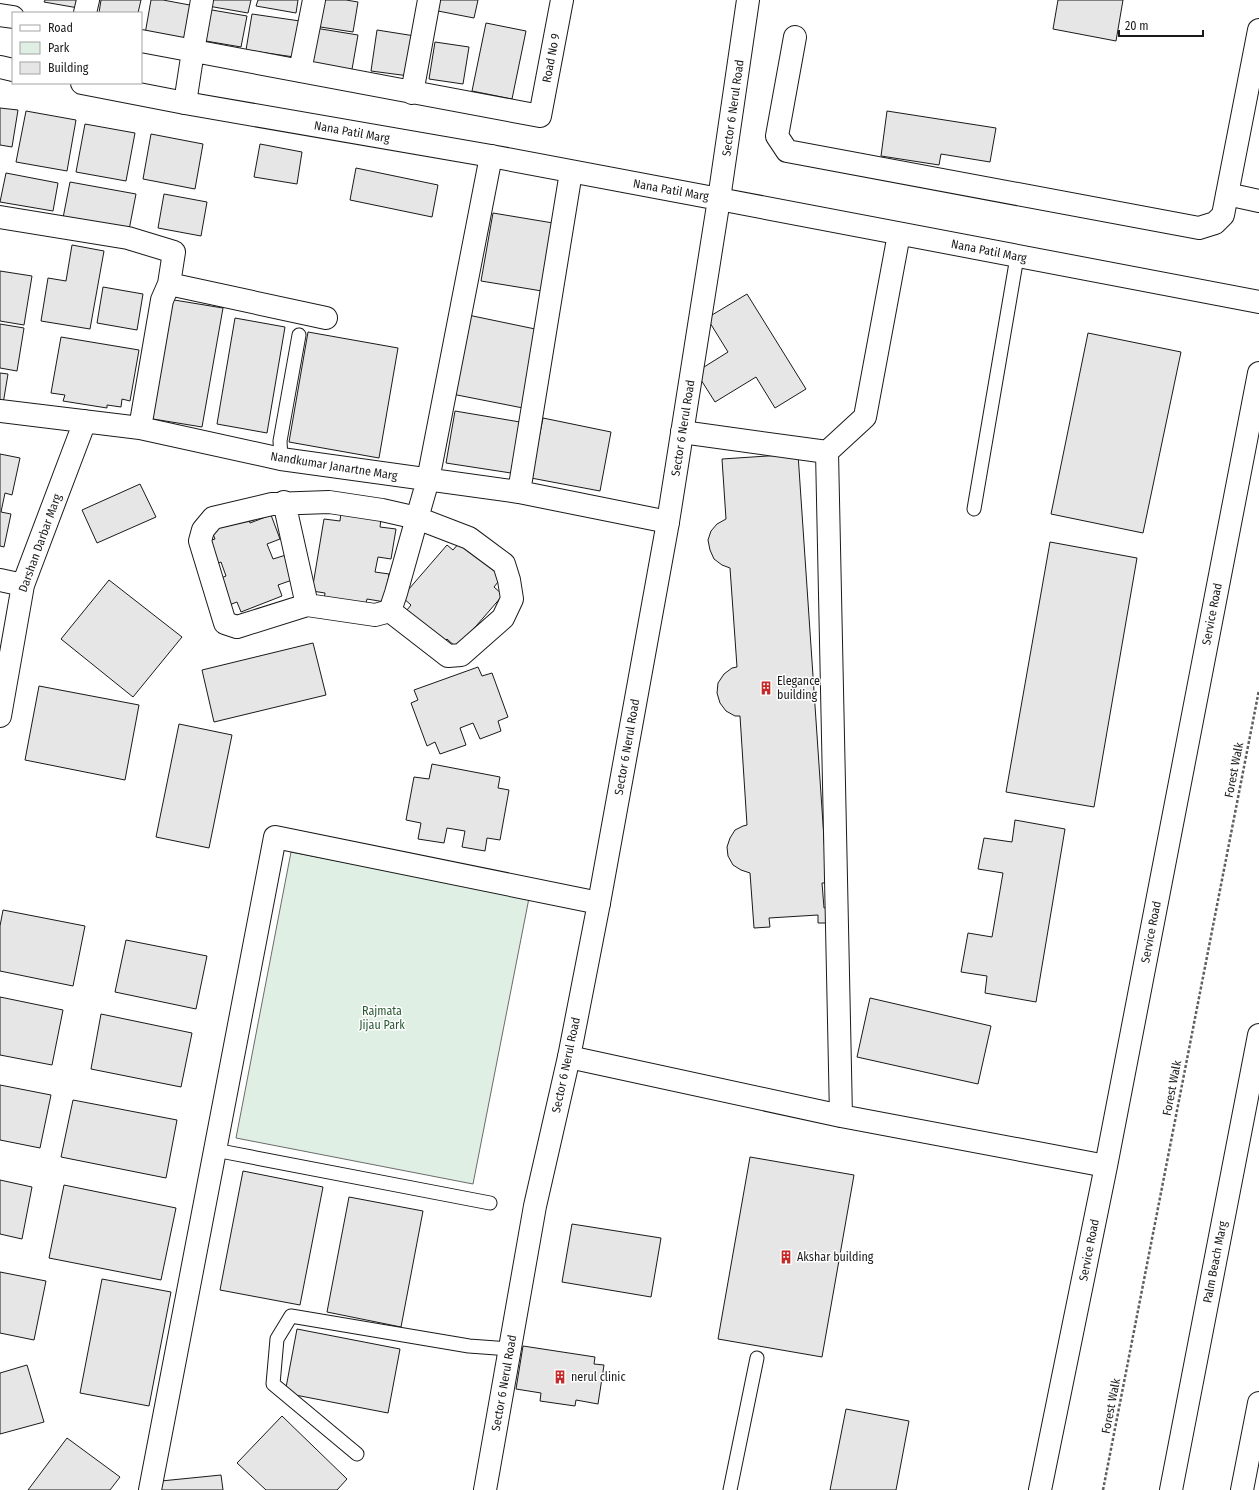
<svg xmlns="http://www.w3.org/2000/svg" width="1259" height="1490" font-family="'Fira Sans Condensed',sans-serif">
	<rect width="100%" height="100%" fill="#fff"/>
	<path fill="#e0efe3" stroke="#6a6a6a" d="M291,852L529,898L473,1184L236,1138Z"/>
	<path fill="#e6e6e6" stroke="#1a1a1a" d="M45,0H86L84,9L44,2Z
		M101,0H141L138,13H99Z
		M151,0H163L195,6L189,42L145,34Z
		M209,0H251L248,13L208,6Z
		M258,0H298L296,13L256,6Z
		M319,0H346L358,2L353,32L314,26Z
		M440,0H478L474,18L438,11Z
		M1058,0H1123L1116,41L1053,29Z
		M206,9L247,16L241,47L200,40Z
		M252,14L300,21L294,57L246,50Z
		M486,23L526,31L512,99L472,91Z
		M315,28L358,35L351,75L308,68Z
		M377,30L415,36L409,76L371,71Z
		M435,42L469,47L463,84L429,79Z
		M0,108L18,110L12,147L0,145Z
		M26,111L76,120L67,171L16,162Z
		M887,111L996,128L990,162L941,154L939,165L881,156Z
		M85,124L135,133L126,181L76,172Z
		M151,134L203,144L195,189L143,179Z
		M260,144L302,152L297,184L254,177Z
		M356,168L438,185L432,217L350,200Z
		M6,173L58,183L53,211L0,202Z
		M70,182L136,194L129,230L63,218Z
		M164,194L207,202L201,236L158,228Z
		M493,213L553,223L542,291L481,281Z
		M72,245L104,251L90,329L41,321L48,278L66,281Z
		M0,271L32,276L24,325L0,321Z
		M103,287L143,294L137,330L97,323Z
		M747,294L806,389L775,408L756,377L715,402L696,372L728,352L707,318Z
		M168,299L223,308L202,427L147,418Z
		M468,315L540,330L528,409L452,394Z
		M235,318L285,327L267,433L217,424Z
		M0,324L24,328L17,371L0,368Z
		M308,332L398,348L379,458L289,442Z
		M1088,333L1181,352L1143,533L1051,514Z
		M61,337L139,350L130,401L122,399L121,407L107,405V408L63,401L65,395L51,393Z
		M0,373L8,374L3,404L0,403Z
		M455,411L520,422L511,473L446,463Z
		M543,418L611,432L600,491L531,478Z
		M0,454L20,458L12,495L5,493L1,512L11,514L4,547L0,546Z
		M798,454L827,883H822L824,908L829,907L830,923H818V915L769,918L770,927L754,928L750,873L741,870L733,865L728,856L727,847L730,838L735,830L743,826L747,825L740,716H735L726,711L720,703L717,693L718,683L724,674L732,668L737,667L730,568L722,565L714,559L710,550L708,540L711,531L717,524L726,519L722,459Z
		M140,484L156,517L97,543L82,510Z
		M341,512L381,519L380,527L396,529L391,559L378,557L375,572L389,574L385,602L367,599L365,607L324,600L325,593L312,591L324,519L340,521Z
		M271,515L280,539L267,544L273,559L286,555L295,579L278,585L282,596L241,612L237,602L229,605L219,579L226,576L221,562L214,565L205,542L215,539L211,529L248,516L250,523Z
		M460,542L502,577L494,587L503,595L457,648L447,639L440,646L403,615L411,605L402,597L447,545L453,550Z
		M1050,542L1137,558L1094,807L1006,792Z
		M109,580L182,637L133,697L61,639Z
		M313,643L326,695L214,722L202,670Z
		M478,667L482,676L492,673L508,717L498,721L501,731L480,739L473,723L460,728L466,745L440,754L435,742L427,746L411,703L418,700L414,690Z
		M39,686L139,705L125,780L25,760Z
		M179,724L232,735L209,848L156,837Z
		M432,764L500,777L498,788L509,790L500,840L487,838L485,851L462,847L465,831L447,828L444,843L418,839L421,823L406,820L414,777L429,779Z
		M1015,820L1065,829L1036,1002L985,993L987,976L961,972L968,933L992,937L1003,873L978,869L984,838L1012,842Z
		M3,910L85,926L73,986L0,971V926Z
		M126,940L207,956L196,1009L115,992Z
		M0,997L63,1010L52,1065L0,1055Z
		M870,998L991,1026L978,1084L857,1057Z
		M101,1014L192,1033L181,1087L91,1069Z
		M0,1085L51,1095L40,1148L0,1140Z
		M73,1100L177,1120L166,1178L61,1157Z
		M750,1157L854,1175L822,1357L718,1339Z
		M243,1171L323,1187L300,1305L220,1290Z
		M0,1180L32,1187L22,1239L0,1234Z
		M64,1185L176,1208L161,1280L49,1258Z
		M349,1197L423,1211L401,1327L327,1312Z
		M572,1224L661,1238L651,1297L562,1282Z
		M0,1272L46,1281L34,1340L0,1333Z
		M102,1279L171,1292L149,1406L80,1393Z
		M297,1329L400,1349L388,1413L285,1393Z
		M523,1346L595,1357L594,1364L604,1365L598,1404L576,1400L575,1406L540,1401L541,1393L516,1389Z
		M27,1365L44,1422L0,1434V1373Z
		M846,1409L909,1421L896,1490H830Z
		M282,1416L347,1479L337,1490H266L237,1463Z
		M67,1438L120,1477L110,1490H28Z
		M221,1475L223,1490H161V1481Z"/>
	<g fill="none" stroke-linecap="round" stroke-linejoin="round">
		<g stroke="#1a1a1a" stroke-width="15">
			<path id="service" d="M281,459L280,441L299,335
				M974,509L1017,257
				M215,1150L490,1203
				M357,1454L273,1384L277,1339L291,1316L469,1346L510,1349
				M730,1490L757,1358"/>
		</g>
		<g stroke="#1a1a1a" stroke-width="24">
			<path id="minor" d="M85,13L88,0
				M0,15L13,17
				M795,37L777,136L787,151L1199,228L1215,223L1223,215L1259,30
				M141,41L540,116L562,0
				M300,71L314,0
				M412,93L429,0
				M185,103L193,51L202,0
				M1227,194L1259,201
				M719,199L1259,302
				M0,217L128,238L174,252L169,284L162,300L140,428
				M169,284L326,318
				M0,411L140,428L281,459L519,492L668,522
				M682,432L827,452L841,1116
				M827,452L865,417L899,234
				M519,492L571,172
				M284,502L307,605
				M0,580L23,585
				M390,611L448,656L461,655L503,618L512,599L509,580L504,564L469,538L417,518L382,510L329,502L272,504L213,518L203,530L200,541L225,623L237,627L307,605L375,615L390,611L396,593L417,518L428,480L491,156
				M0,716L23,585L85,421
				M569,1057L841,1116L1106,1166
				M150,1490L275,837L599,903
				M1040,1490L1106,1166L1259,373"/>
		</g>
		<g stroke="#1a1a1a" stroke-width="24">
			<path id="tertiary" d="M0,67L13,70
				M82,83L185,103L491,156L719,199
				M485,1490L535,1206L569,1057L599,903L668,522L719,199L748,0"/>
		</g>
		<g stroke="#1a1a1a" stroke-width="24">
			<path id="primary" d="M1171,1490L1259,1035
				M1242,1490L1259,1403"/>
		</g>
		<path stroke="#5f5f5f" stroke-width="2.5" stroke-dasharray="3 2" stroke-linecap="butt" d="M1103,1490L1259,690"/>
		<use href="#service" stroke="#fff" stroke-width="13"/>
		<use href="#minor" stroke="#fff" stroke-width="22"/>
		<use href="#tertiary" stroke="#fff" stroke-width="22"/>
		<use href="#primary" stroke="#fff" stroke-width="22"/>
	</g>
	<defs>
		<g id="building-bare" transform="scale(1.08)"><path d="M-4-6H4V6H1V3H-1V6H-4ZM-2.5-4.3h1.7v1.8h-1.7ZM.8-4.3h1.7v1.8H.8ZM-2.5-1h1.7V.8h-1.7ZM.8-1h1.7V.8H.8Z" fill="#c62828" stroke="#fff" stroke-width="2.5" paint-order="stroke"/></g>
	</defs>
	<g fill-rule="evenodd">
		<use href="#building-bare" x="766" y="688"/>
		<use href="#building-bare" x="786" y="1257"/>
		<use href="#building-bare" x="560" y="1377"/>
	</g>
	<g text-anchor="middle" stroke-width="3" stroke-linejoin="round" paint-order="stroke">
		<g font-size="12" fill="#1a1a1a" stroke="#fff">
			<text transform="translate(551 58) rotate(-79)" y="4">Road No 9</text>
			<text transform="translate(733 108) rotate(-82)" y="4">Sector 6 Nerul Road</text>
			<text transform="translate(352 132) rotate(10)" y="4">Nana Patil Marg</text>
			<text transform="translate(671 190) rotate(10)" y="4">Nana Patil Marg</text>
			<text transform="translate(989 251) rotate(11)" y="4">Nana Patil Marg</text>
			<text transform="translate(683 428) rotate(-81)" y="4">Sector 6 Nerul Road</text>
			<text transform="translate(334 466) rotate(9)" y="4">Nandkumar Janartne Marg</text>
			<text transform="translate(40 543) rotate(-70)" y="4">Darshan Darbar Marg</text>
			<text transform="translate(1212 614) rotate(-79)" y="4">Service Road</text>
			<text transform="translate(627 747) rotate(-80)" y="4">Sector 6 Nerul Road</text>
			<text transform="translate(1234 770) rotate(-79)" y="4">Forest Walk</text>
			<text transform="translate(1151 932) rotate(-79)" y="4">Service Road</text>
			<text transform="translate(566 1065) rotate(-78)" y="4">Sector 6 Nerul Road</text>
			<text transform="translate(1172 1088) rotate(-79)" y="4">Forest Walk</text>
			<text transform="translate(1089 1250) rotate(-79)" y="4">Service Road</text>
			<text transform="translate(1215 1262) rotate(-79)" y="4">Palm Beach Marg</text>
			<text transform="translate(504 1383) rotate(-80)" y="4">Sector 6 Nerul Road</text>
			<text transform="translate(1111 1406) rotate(-79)" y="4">Forest Walk</text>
		</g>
		<g font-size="12" fill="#1a1a1a" stroke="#fff" text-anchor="start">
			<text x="777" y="685">Elegance<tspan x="777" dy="14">building</tspan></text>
			<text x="797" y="1261">Akshar building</text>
			<text x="571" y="1381">nerul clinic</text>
		</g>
		<g font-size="12" fill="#2b5a34" stroke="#fff">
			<text x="382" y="1015">Rajmata<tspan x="382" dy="14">Jijau Park</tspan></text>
		</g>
	</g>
	<rect x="12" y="12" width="130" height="72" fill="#ffffff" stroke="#a3a3a3"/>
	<rect x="20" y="25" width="20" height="6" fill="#ffffff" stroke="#a3a3a3"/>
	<text x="48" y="32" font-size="12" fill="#1a1a1a">Road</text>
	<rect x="20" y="42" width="20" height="12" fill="#e0efe3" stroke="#a3a3a3"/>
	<text x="48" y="52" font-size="12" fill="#1a1a1a">Park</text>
	<rect x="20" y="62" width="20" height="12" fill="#e6e6e6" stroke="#a3a3a3"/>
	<text x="48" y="72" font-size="12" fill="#1a1a1a">Building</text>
	<path d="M1119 30v6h84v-6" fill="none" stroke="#1a1a1a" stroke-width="2"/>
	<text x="1125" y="30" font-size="12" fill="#1a1a1a" stroke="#ffffff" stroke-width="3" paint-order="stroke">20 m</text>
</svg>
